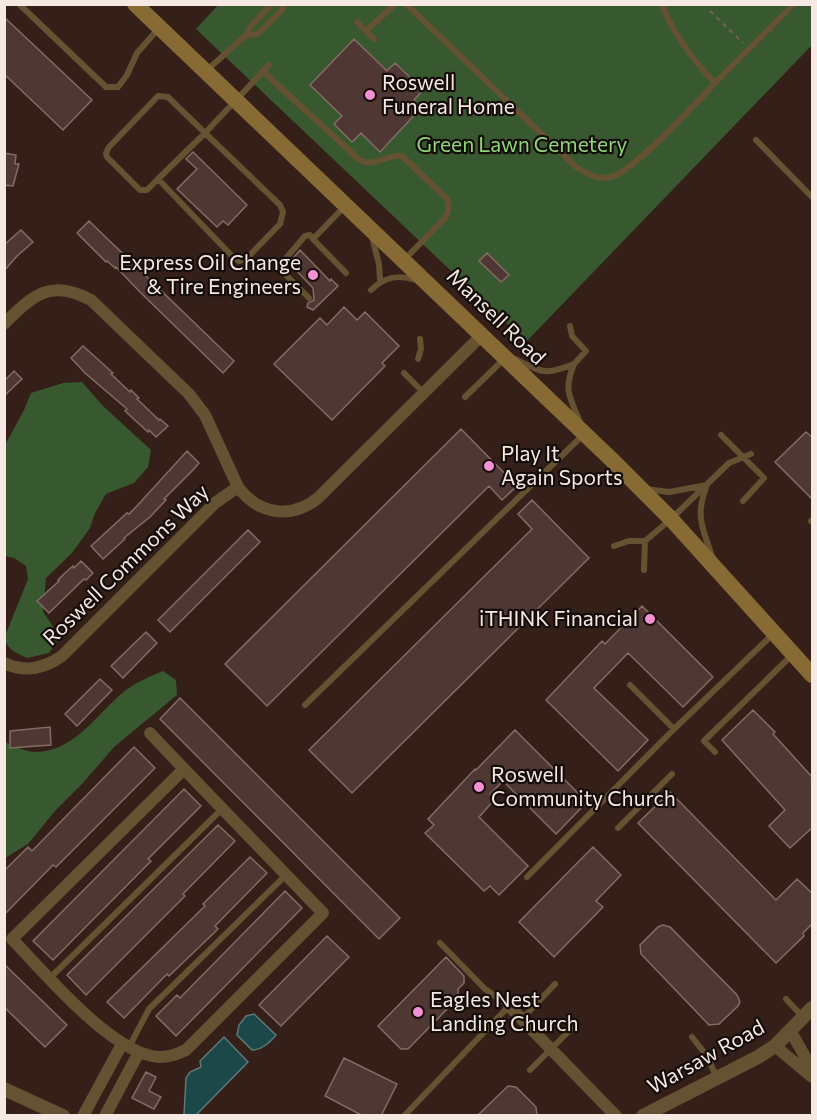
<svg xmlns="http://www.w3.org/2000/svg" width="817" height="1120" font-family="Commissioner,sans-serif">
	<rect width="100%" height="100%" fill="#342018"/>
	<path fill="#38582f" d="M219,4L812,5V45L526,342L196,29Z
		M82,382L103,406L151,450L148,467L134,483L106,494L95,513L90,528L72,553L46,578L43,612L51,623L58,640L49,653L27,658C17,653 5,649 5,636L28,579L26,566L14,558L5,556V445L24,410L31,393L63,383Z
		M163,671L176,680L177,695L114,747L82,784L55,811L28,844L5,858V742C14,746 26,752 36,752C76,751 97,713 126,690C137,682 150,676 163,671Z"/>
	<path fill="#1d4849" stroke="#5e7877" stroke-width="1.5" d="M254,1014L276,1035C269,1043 262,1050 252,1050L237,1035L239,1025L246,1016Z
		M224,1037L248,1062L196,1115H184L186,1078L190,1072L201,1067L200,1061Z"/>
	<path fill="#4f3833" stroke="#856b65" stroke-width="1.5" d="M4,17L92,100L63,130L4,74Z
		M354,39L387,71L395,63L423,90L414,100L421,108L380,152L361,133L352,142L334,124L342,116L310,85Z
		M193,152L247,205L228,225L223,221L217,227L177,189L197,169L186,159Z
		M4,153L16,155L15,164H19L13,186L4,185Z
		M89,221L234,361L223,373L140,292L116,267L115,268L107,261L106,262L77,233Z
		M21,230L33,242L17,256L4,271V245Z
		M300,250L330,281L331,279L338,286L313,310L307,307L308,303L314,300L313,288L289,263Z
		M487,253L509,275L501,282L479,261Z
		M344,307L357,320L365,312L399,346L382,363L385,366L332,420L274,364L320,318L327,325Z
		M83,346L113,373L111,374L130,392L131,390L139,398L137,399L159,420L160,419L168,426L156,437L149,430L148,432L125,411L127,409L85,373L71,358Z
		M14,371L22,379L4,396V381Z
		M461,429L517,486L502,500L489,486L267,706L225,664Z
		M806,432L813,438V500L775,462Z
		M187,451L199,463L193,470L164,499L166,500L150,517L124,538L125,539L103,559L91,546L127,513L129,514L136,507Z
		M532,500L589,558L352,793L309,750L532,529L518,514Z
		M248,530L260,542L170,632L158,620Z
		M81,561L93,573L86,580L84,579L49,613L37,601L59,581L58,580L65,573L73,566L74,568Z
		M642,606L713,677L683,707L628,653L594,688L648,740L618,771L546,700L602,641L605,644Z
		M146,632L157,643L123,678L111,666Z
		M100,679L112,690L77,726L65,714Z
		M180,698L400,918L379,939L160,719Z
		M753,710L775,732L773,734L813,778V827L790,848L769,826L785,810L722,740Z
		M50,727L51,745L10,748V731Z
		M515,730L587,802L556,834L503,781L490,794L495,799L479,817L528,866L499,895L490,886L484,891L425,833L434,825L428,819L475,769L476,770Z
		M134,747L155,768L56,867L53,865L4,915V871L28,847L32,851Z
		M184,789L201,806L148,859L151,861L53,960L33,941Z
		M670,792L776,900L797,879L813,894V923L803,933L804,936L776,963L638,823Z
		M218,825L235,841L183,894L185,896L86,995L67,975Z
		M593,847L621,875L596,901L603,907L554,957L519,922Z
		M250,857L267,873L215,926L218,929L169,976L167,974L124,1018L107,1002L205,906L203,904Z
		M285,891L302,908L176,1036L156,1016L177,995L180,998Z
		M663,925L670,927L737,995L740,1002L738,1006L719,1024L709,1025L641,954L640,945L658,927Z
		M327,936L349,957L281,1026L259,1005Z
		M446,957L464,976V983L458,989V998L408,1049H401L378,1026Z
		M4,964L67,1025L45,1047L4,1007Z
		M344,1058L397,1084L381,1116H363L325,1096Z
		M146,1072L156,1077L149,1091L161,1097L154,1109L132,1098Z
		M508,1086L516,1087L536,1107L537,1116H477Z"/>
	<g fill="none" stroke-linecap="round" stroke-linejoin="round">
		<path stroke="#75635c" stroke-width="2" stroke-dasharray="4.5 4.5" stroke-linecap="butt" d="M710,11L743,43"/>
		<path stroke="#655232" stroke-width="6" d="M19,4L106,87H118L127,75L137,53L159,28
			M406,4L576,167C587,174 597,180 611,177C633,172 696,103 715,83C693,60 673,35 662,4
			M357,22L374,39
			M366,31L395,4
			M246,35L258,34L282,10L284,4
			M206,71L246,35L250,27L272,4
			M263,71C294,101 327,129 358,159C374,169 386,154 402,156L447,199L449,207L446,217L404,260
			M715,83L794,4
			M756,140L812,197
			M158,179L147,190H140L107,157L106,153L109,147L158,96L168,97L205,133L158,179L233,257L239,261L246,259L280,224L283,212L280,205L205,133L269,65
			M372,237L379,264L380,280
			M313,239L346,273
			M371,290C384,277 398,274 416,280
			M309,298L282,271L281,264L305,236L310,235L313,239L345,206
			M570,326L572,336L586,351L574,364
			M418,359L421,349L420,339
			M515,359C542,372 544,376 574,364C563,391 570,397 580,422
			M404,373L424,393
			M465,397L505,358
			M721,435L764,478L743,501
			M706,488C695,516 703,529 712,556
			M646,489L669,492L707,485
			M811,521L812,520
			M614,546L629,541H645L671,519L729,463L751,454
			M644,570L645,541
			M630,685L674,729
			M305,705L584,434
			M715,752L704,741L793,654
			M618,828L672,774
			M527,877L674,729L772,635
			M50,978L222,809
			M786,999L803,1017
			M522,1019L555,984
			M692,1037L707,1056L717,1078
			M129,1047L149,1009L286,875
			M530,1070L572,1028
			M404,1116L509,1006L485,989L440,943"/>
		<path stroke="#655232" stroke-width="12" d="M4,324C33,295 51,278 91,300L189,394L205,415L238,487C258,514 291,520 318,498L482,335
			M4,663C25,673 45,668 62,656L215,503L238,487
			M150,733L184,769
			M184,769L323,913L186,1050C177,1054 170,1057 159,1057C113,1055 44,972 12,939Z
			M509,1006L616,1116
			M790,1030L812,1069
			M775,1046L812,1077
			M83,1116L122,1044
			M105,1116L139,1052"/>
		<path stroke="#655232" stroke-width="14" d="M4,1089L63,1116
			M643,1116L758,1057L775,1046L812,1008"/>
		<path stroke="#886a35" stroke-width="16" d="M135,4L612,460L671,519L812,675"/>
	</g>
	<g fill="#f491d4" stroke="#150d09" stroke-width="2">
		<circle cx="370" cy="95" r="6"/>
		<circle cx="313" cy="275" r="6"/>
		<circle cx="489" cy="466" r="6"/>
		<circle cx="650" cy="619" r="6"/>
		<circle cx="479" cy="787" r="6"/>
		<circle cx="418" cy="1012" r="6"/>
	</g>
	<g text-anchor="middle" stroke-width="4.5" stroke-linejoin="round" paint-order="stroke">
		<g font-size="21" fill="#f6e8e2" stroke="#150d09" text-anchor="start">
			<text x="382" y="90">Roswell<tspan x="382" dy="24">Funeral Home</tspan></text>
			<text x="301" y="270" text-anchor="end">Express Oil Change<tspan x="301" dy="24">&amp; Tire Engineers</tspan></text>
			<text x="501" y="461">Play It<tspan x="501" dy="24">Again Sports</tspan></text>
			<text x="638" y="626" text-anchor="end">iTHINK Financial</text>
			<text x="491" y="782">Roswell<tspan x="491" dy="24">Community Church</tspan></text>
			<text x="430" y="1007">Eagles Nest<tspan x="430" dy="24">Landing Church</tspan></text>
		</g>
		<g font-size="21" fill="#8dd778" stroke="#150d09">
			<text x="522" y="152">Green Lawn Cemetery</text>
		</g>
		<g font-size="21" fill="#f6e8e2" stroke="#150d09">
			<text transform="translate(496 317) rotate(44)" y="7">Mansell Road</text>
			<text transform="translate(126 565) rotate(-44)" y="7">Roswell Commons Way</text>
			<text transform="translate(706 1057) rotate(-29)" y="7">Warsaw Road</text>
		</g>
	</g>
	<rect width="817" height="1120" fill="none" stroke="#f6e8e2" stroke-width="12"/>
</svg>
